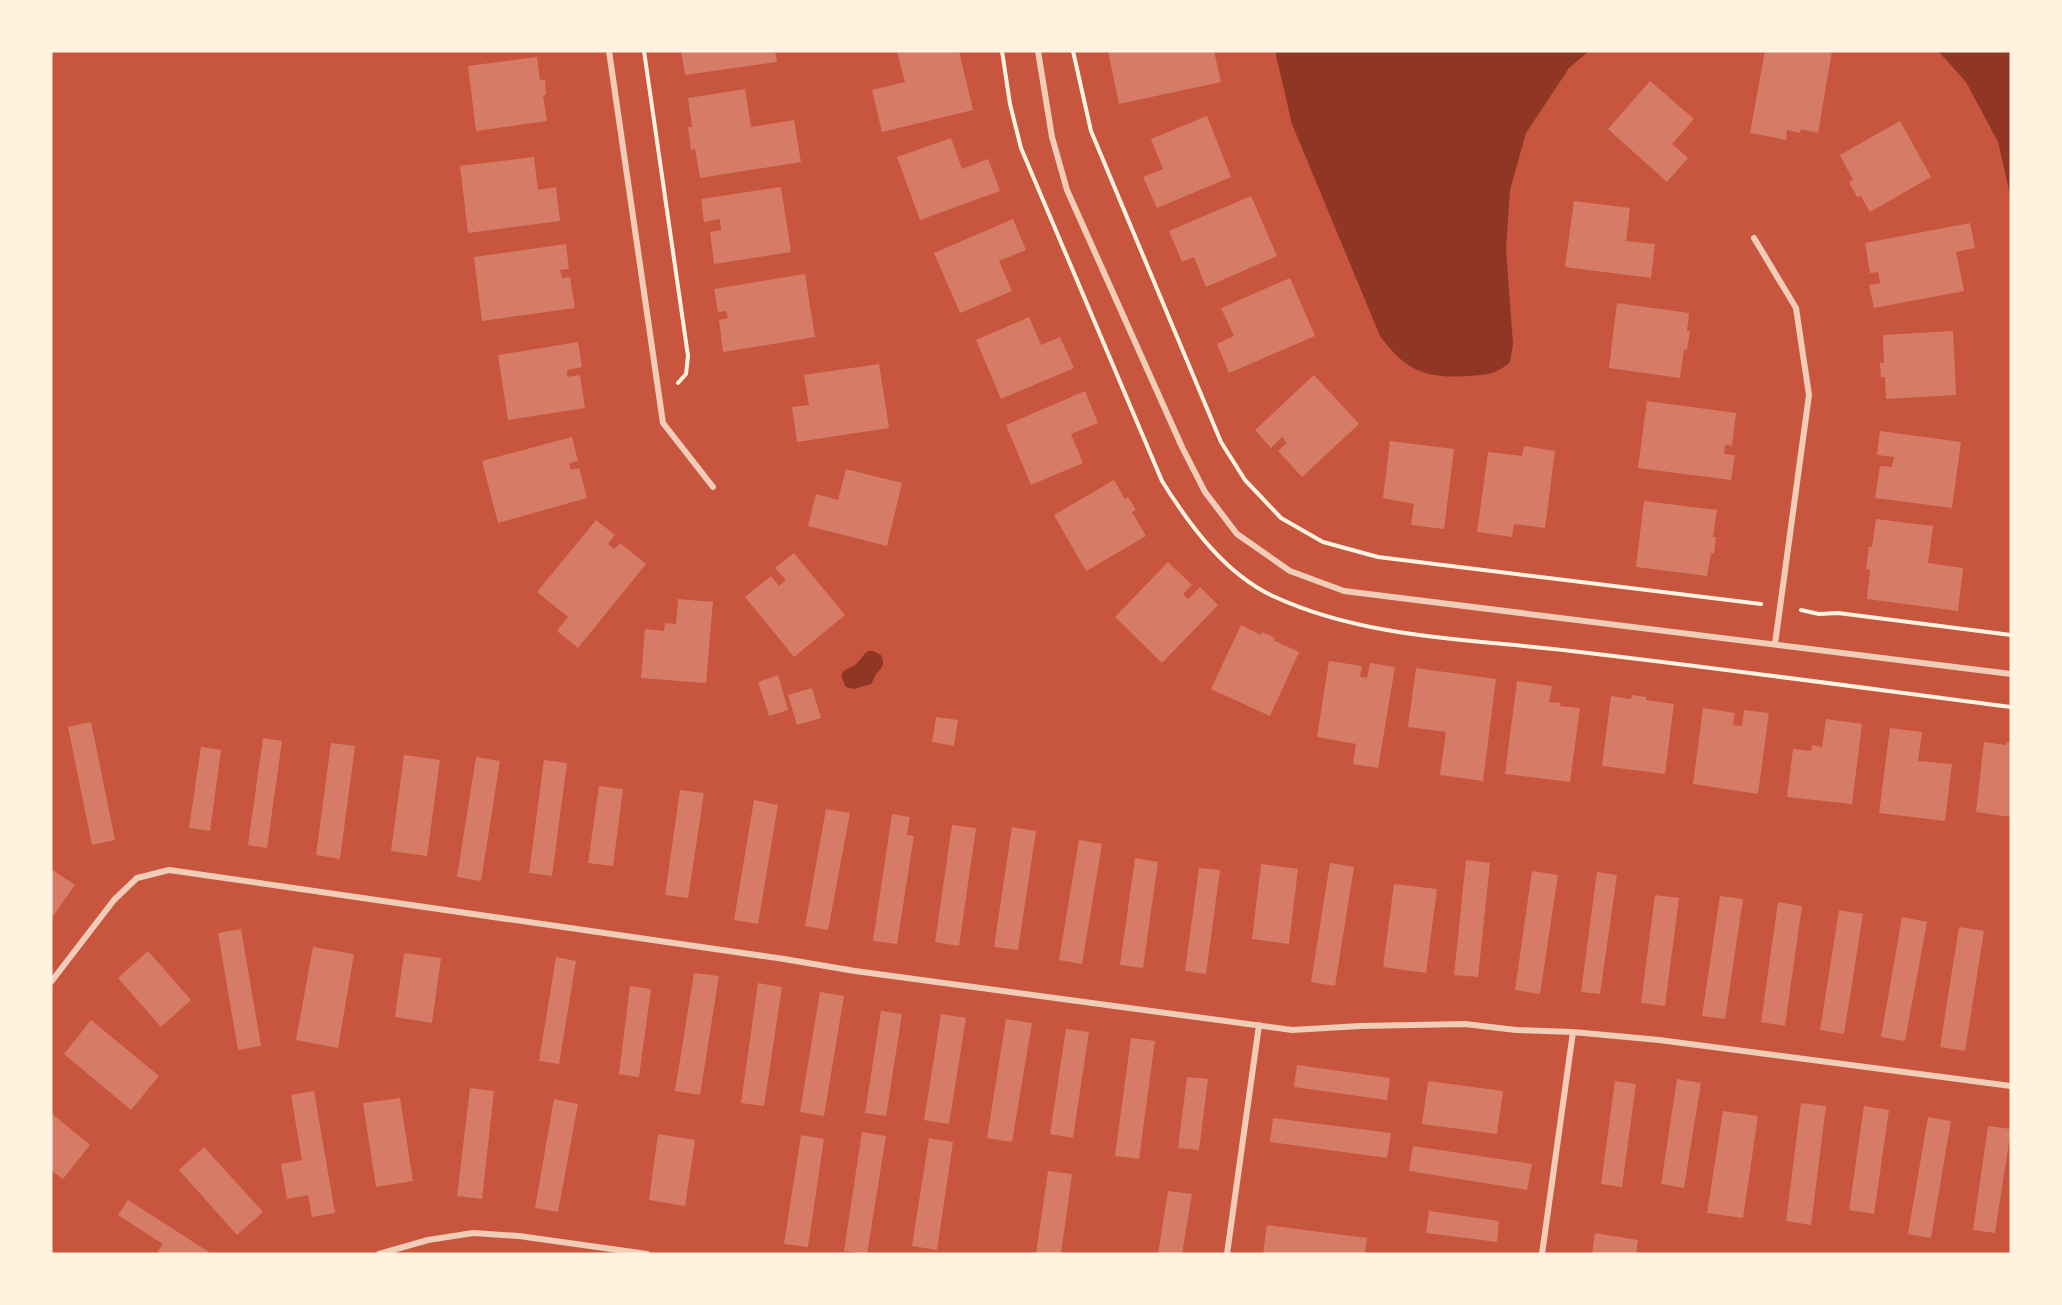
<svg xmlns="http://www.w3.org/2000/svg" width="2062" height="1305" font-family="Montserrat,sans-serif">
	<rect width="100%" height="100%" fill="#c8553d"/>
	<path fill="#8f3625" d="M1275,51H1589L1569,68L1526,133L1510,190L1506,249L1513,344L1510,362C1494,376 1488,374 1468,376C1425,379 1405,370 1380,336L1292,124Z
		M1938,51H2011V199L1998,142L1966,82Z
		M868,651H873L881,655C886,666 881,667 875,676C874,678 873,681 871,684L854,689L846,687C834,667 851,671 858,662C862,658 863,655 868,651Z"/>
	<path fill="#d67c66" d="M681,51H775L777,62L685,75Z
		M897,51H959L973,110L882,132L872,90L905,82Z
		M1108,51H1214L1221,82L1119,104Z
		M1765,51H1832L1818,133L1801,129L1800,133L1787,130L1786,140L1750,133Z
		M537,57L540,80H545L546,95H543L547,121L476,131L468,66Z
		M1650,81L1694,119L1672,144L1688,158L1667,182L1608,129Z
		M745,89L751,127L794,120L801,162L700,178L695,149L691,150L688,127H692L688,98Z
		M1207,116L1231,177L1157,208L1143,177L1163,169L1151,139Z
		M1900,121L1931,177L1870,212L1861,196L1857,197L1849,182L1853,180L1840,155Z
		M951,138L962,169L988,159L1000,191L920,220L897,157Z
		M534,157L538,190L556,187L560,221L468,233L460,166Z
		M781,187L791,252L714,264L710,232L721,230L720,219L704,222L701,199Z
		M1251,196L1277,256L1206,287L1194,257L1182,262L1169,231Z
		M1574,201L1630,208L1626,241L1655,244L1651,278L1565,267Z
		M1013,219L1026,250L999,261L1012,291L960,313L934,253Z
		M1970,223L1975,248L1956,252L1964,291L1874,308L1869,285L1880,283L1878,272L1870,273L1865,243Z
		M566,244L569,269L560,270L562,278L570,277L575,308L482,321L474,257Z
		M805,274L815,337L723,352L719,320L728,318L726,311L718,312L714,289Z
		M1290,278L1315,336L1229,373L1217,344L1234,336L1221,308Z
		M1617,303L1689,313L1687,331H1690L1687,350L1684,349L1680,378L1609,368Z
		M1029,317L1041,345L1060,337L1074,368L1001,399L976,340Z
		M1953,331L1956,395L1886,399L1885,377H1881L1880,363H1884L1883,335Z
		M578,342L582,367L567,370V377L580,375L585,408L508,420L498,355Z
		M879,364L889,428L797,442L792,407L809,405L804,375Z
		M1314,375L1359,424L1302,477L1278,451L1287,443L1282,437L1271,448L1255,430Z
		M1085,391L1098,423L1071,434L1083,463L1031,485L1006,425Z
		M1647,401L1736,413L1732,446L1725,445L1724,454L1735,455L1731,480L1638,468Z
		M1880,431L1961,442L1952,508L1875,498L1880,466L1892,467L1894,457L1877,455Z
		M572,437L578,461L569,463L571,470L579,468L587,498L498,523L482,461Z
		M1390,441L1454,449L1444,529L1411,525L1414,504L1383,498Z
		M1524,446L1555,451L1545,528L1514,524L1512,537L1477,532L1488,452L1522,456Z
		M846,469L902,483L887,546L808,526L816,494L838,500Z
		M1114,480L1125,499L1128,497L1136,510L1132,512L1146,536L1086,571L1054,515Z
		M1644,501L1717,510L1713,537H1716L1714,554L1711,553L1707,576L1636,567Z
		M1876,519L1933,526L1928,563L1963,568L1958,611L1867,599L1870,570L1866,569L1869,547H1872Z
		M596,520L615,535L608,544L614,549L620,543L646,564L578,648L557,631L568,617L537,592Z
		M794,553L845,615L794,657L745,597L771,576L779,586L786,580L775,568Z
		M1168,562L1192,585L1183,594L1188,599L1200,587L1218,605L1162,663L1115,617Z
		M678,599L713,602L706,683L641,678L645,629L664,631L665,623L676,624Z
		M1241,625L1261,635L1262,632L1275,638L1273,640L1299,652L1270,716L1211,689Z
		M1329,661L1362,666L1360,677L1367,678L1370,663L1395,667L1378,768L1353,764L1356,744L1317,737Z
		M1416,668L1496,679L1483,781L1440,775L1446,732L1408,727Z
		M778,675L788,710L769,716L758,682Z
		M1517,681L1552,686L1549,702L1561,703L1560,706L1580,708L1570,782L1505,774Z
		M812,688L821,718L797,725L788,695Z
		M1632,695L1646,697V700L1674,704L1665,774L1602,766L1611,696L1631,699Z
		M1703,708L1735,713L1733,725L1742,726L1744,710L1769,713L1758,794L1693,784Z
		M936,717L958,720L954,746L932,742Z
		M1826,719L1862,724L1852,804L1787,797L1793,749L1811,751L1812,745L1822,747Z
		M91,722L115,840L92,845L68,727Z
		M1890,728L1922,732L1918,761L1952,764L1945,821L1879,813Z
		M263,738L282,741L267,848L248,845Z
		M1984,742L2006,745L2007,742L2011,743V817L1976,812Z
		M331,743L355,746L340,859L316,855Z
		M201,747L221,750L210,831L189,828Z
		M404,755L440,760L427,856L391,851Z
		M476,757L500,761L481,881L457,877Z
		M544,760L567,763L552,876L529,873Z
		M599,786L623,789L613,866L588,863Z
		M680,790L704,793L688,898L665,895Z
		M754,800L778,805L758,924L734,920Z
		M826,809L850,813L828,930L805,926Z
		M892,814L910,817L907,835L914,836L897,944L873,941Z
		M952,825L976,828L959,946L935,942Z
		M1012,827L1036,831L1018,950L994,947Z
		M1079,840L1102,844L1082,964L1059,960Z
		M1135,858L1158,862L1143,968L1120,965Z
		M1466,860L1490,863L1478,977L1454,975Z
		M1330,863L1354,867L1335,986L1311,982Z
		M1261,864L1298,869L1289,944L1252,939Z
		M1199,868L1220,870L1206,974L1185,971Z
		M51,869L75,885L51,919Z
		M1532,871L1558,875L1540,994L1515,990Z
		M1597,872L1617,875L1600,994L1581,992Z
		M1394,884L1437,889L1426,973L1383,967Z
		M1655,895L1679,898L1665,1006L1641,1003Z
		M1720,896L1743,899L1725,1019L1702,1016Z
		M1778,902L1802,906L1785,1026L1761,1022Z
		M1839,910L1863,914L1844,1034L1820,1030Z
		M1902,917L1927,922L1905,1041L1881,1037Z
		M1959,927L1984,931L1965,1051L1940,1047Z
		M241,929L261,1046L238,1050L218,933Z
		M313,947L354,954L338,1048L296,1040Z
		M148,951L191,1000L161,1027L118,978Z
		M404,953L441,958L432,1023L395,1017Z
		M556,957L576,961L559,1064L539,1061Z
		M694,973L719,976L700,1095L675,1091Z
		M758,983L782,987L764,1106L741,1103Z
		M630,986L651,989L639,1077L619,1074Z
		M820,992L844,996L824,1116L800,1112Z
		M881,1011L902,1014L886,1116L865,1113Z
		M941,1014L966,1018L949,1124L924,1120Z
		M1006,1019L1032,1023L1012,1142L987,1138Z
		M91,1020L159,1076L131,1110L64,1054Z
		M1066,1029L1089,1032L1073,1138L1050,1134Z
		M1131,1038L1155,1041L1139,1159L1115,1156Z
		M1297,1065L1390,1078L1387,1100L1294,1087Z
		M1187,1077L1208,1079L1199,1150L1178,1148Z
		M1677,1079L1701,1083L1684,1188L1661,1184Z
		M1428,1081L1503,1091L1497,1134L1422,1124Z
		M1615,1081L1636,1084L1622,1187L1601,1184Z
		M470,1088L494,1091L482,1199L457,1196Z
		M314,1091L335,1213L312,1217L308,1195L287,1199L281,1164L302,1160L291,1095Z
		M400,1098L413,1181L376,1187L363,1103Z
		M554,1099L578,1104L558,1212L535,1208Z
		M1801,1103L1826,1106L1811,1225L1786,1221Z
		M1864,1106L1889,1110L1874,1214L1849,1210Z
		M1723,1111L1758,1116L1743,1218L1707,1213Z
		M51,1113L90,1145L63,1179L51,1170Z
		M1928,1117L1951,1121L1931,1238L1908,1234Z
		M1273,1118L1391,1133L1387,1158L1270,1142Z
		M1988,1126L2011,1129L1995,1233L1973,1230Z
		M862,1132L886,1136L867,1254L844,1251Z
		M658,1134L695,1140L685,1206L649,1200Z
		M801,1135L824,1139L808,1247L784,1244Z
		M929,1138L953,1142L937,1250L912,1246Z
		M1413,1146L1532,1164L1527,1190L1409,1171Z
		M204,1147L263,1212L237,1235L179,1170Z
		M1048,1171L1072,1174L1061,1254H1036Z
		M1168,1191L1192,1194L1182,1254H1158Z
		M128,1200L212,1254H156L163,1244L118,1215Z
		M1429,1211L1499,1221L1497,1242L1426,1233Z
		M1267,1225L1367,1238L1365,1254H1263Z
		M1595,1233L1638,1240L1636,1254H1592Z"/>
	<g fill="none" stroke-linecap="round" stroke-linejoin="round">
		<path stroke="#fff3e0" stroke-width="4" d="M644,51L688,356L686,374L678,383
			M1002,51L1010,104L1021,148L1162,481C1190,526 1226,575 1275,597C1367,639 1472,639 1571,651C1718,668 1864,688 2011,707
			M1073,51L1091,131L1221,442L1245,480L1281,518L1323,542L1378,557L1761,604
			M1801,610L1819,614L1838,613L2011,635"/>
		<path stroke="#f1ccb7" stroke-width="6" d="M609,51L663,423L713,487
			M1038,51L1052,137L1067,190L1182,447L1205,492L1237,534L1290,571L1344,591L2011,674
			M1754,238L1796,308L1809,395L1775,644
			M51,982L114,900L137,878L169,870L784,959L855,971L1292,1030L1360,1026L1465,1024L1516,1030L1573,1032L1659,1040L2011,1086
			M379,1254L428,1240L473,1233L519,1236L647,1254
			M1227,1254L1259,1025
			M1542,1254L1573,1032"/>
	</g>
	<rect width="2062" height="1305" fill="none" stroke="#fff3e0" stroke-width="105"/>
</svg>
